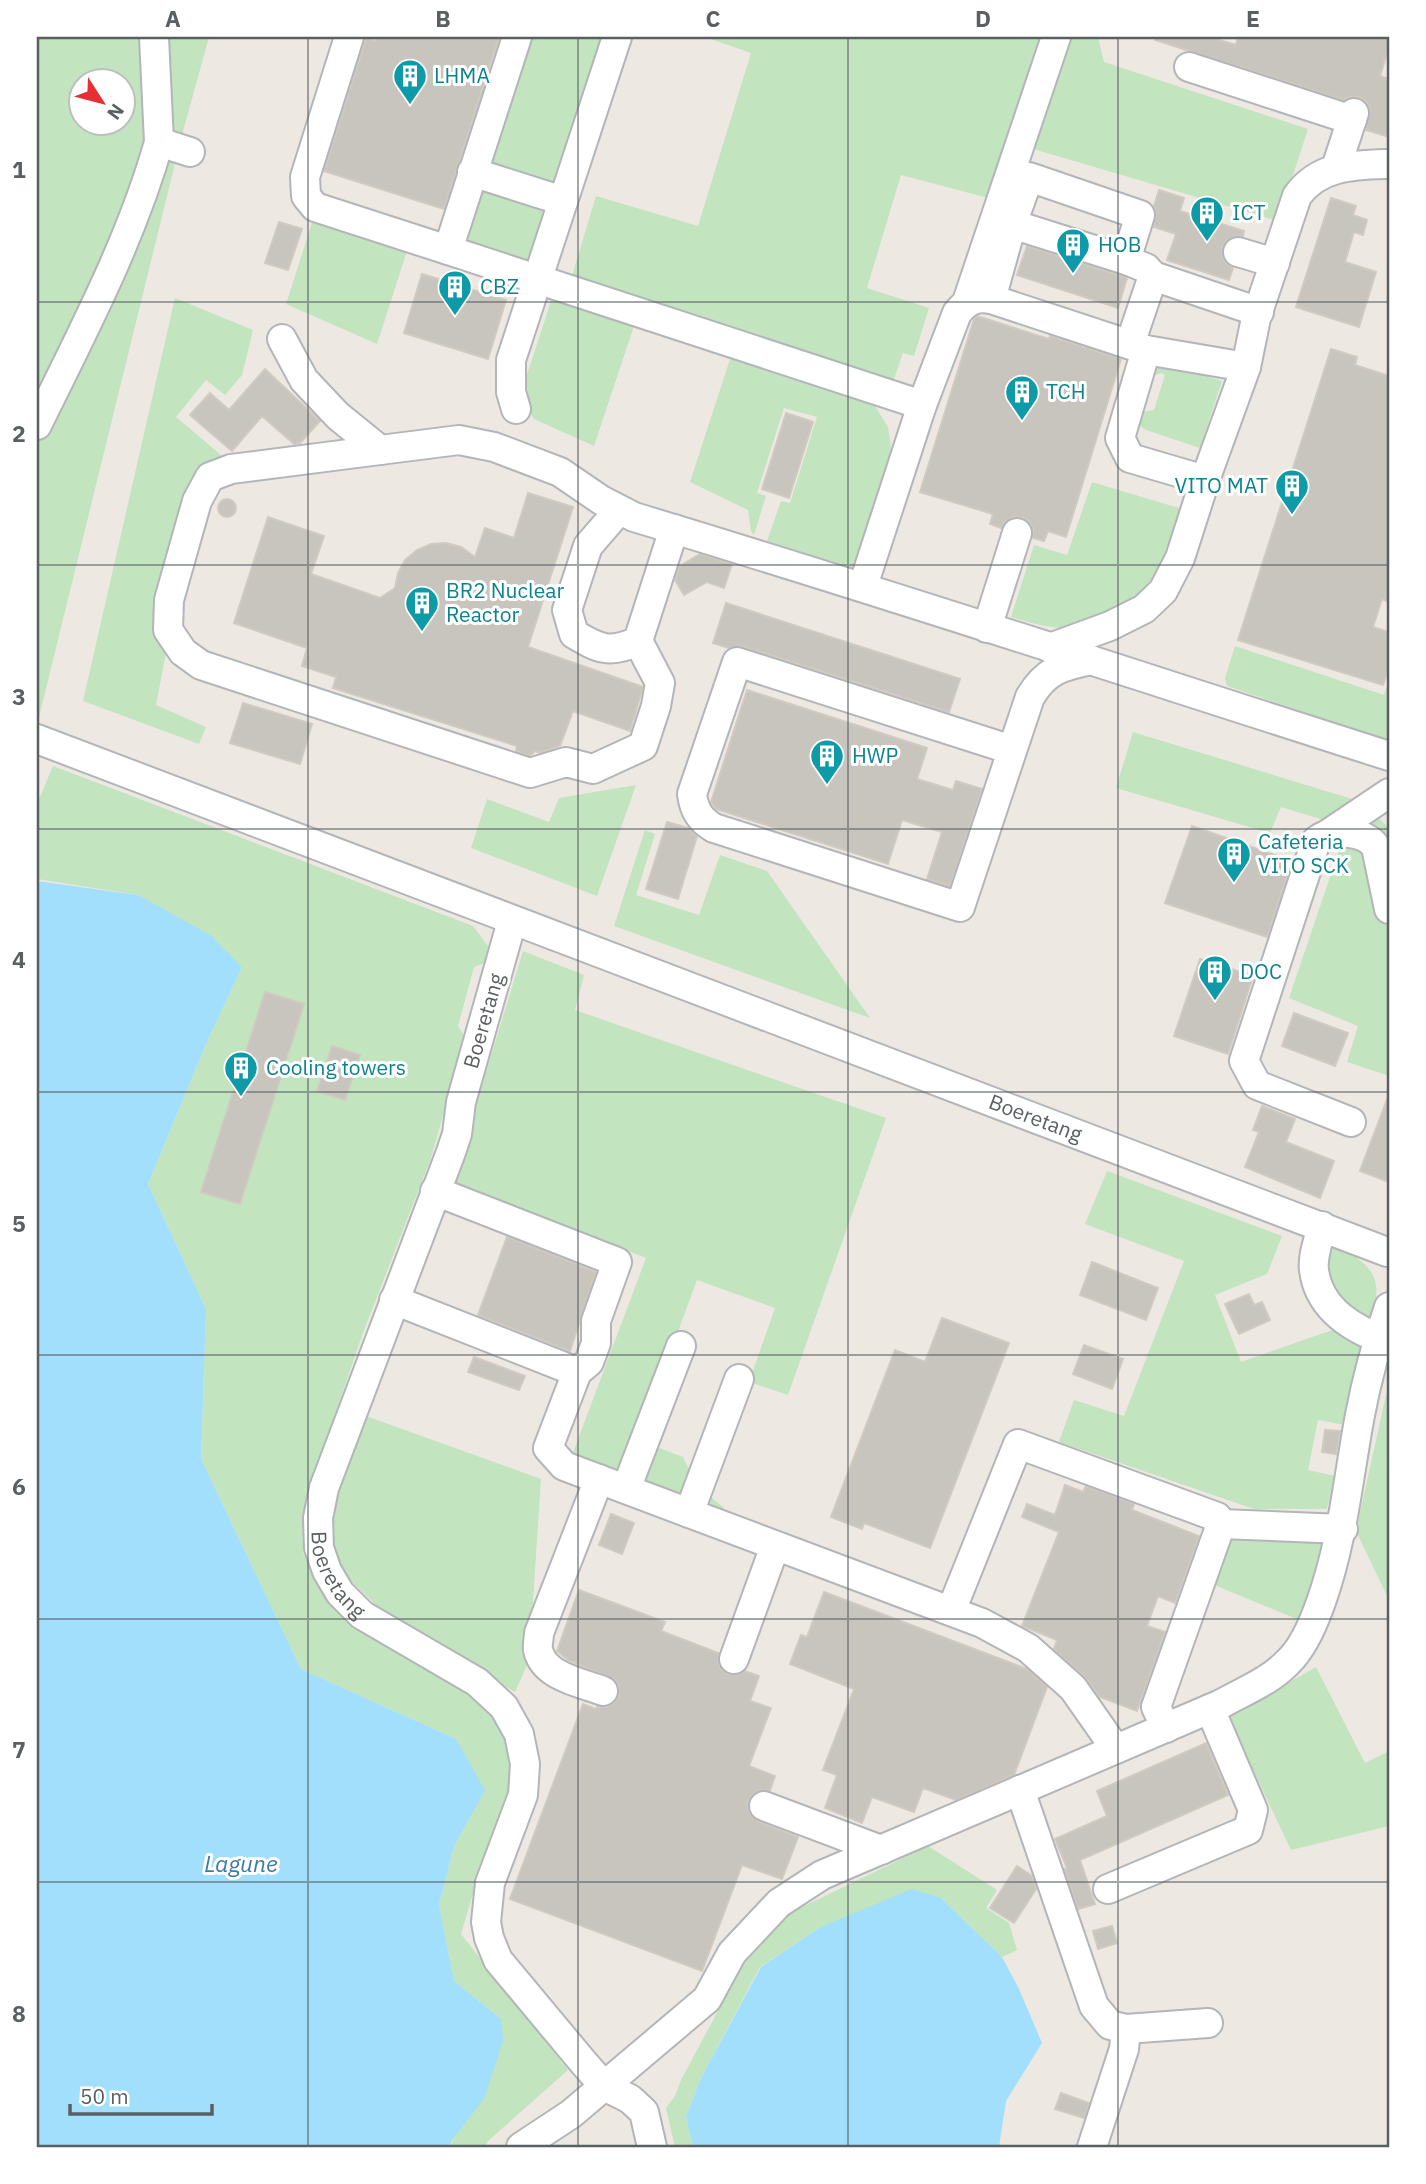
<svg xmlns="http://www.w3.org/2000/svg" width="1426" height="2184" font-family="'IBM Plex Sans',sans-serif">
	<rect width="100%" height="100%" fill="#ede9e2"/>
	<path fill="#c2e4be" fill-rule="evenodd" d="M37,37H209L182,135L39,717L37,716ZM80,80H122V122H80Z
		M525,37H605L555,186L484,163Z
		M705,37H1098L1104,62L1308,129L1278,221L1030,148L1011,204L901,175L867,288L929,308L914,356L903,353L893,382L572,276L596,196L698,226L751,53Z
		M478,186L548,209L532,259L518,264L469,248L462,236Z
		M312,223L407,251L377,344L286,304Z
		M175,298L253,330L242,375L225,395L206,380L176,417L227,460L200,475L156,705L206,727L199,744L83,701Z
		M552,298L635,323L594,446L534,419L520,396Z
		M732,353L872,401L888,427L893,459L855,570L767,541L781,501L790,503L817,417L784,408L757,493L766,496L754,535L751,531L748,510L690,482Z
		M1155,359L1222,381L1200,448L1146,430L1140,426L1138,413L1154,410L1165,375L1161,373L1150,377Z
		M1092,482L1182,509C1176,528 1172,550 1163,567C1152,589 1100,627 1075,628C1055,630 1030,623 1011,617L1034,545L1067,555Z
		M1235,646L1384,695L1389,681V741L1227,686L1225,678Z
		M1133,732L1362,802L1389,828V1076L1347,1062L1358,1026L1289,998L1347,827L1281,807L1270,833L1116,788Z
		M53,766L473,926L488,946L485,963L474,967L458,1026L465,1037L431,1158L363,1333L311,1484L303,1553L334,1610L391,1648L458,1686L500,1725L513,1774L508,1812L478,1877L461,1934L568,2070L488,2141L484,2147H450L501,2019L454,1981L439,1905L454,1846L484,1790L456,1739L301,1669L201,1459L206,1309L148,1184L206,1044L242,967L138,895L37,879V804Z
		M636,785L597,896L471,848L487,799L549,822L559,798Z
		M645,830L655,834L636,895L699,915L720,855L767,871L870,1018L614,926Z
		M523,951L584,975L575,1010L886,1118L788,1395L749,1382L775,1308L697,1280L638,1440L683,1457L697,1486L723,1507L728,1518L571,1458L646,1258L452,1184Z
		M1107,1171L1282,1236L1267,1274L1215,1295L1241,1362L1335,1329L1364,1347L1345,1425L1318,1420L1308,1470L1335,1476L1327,1509H1254L1059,1442L1074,1400L1124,1416L1184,1261L1085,1224Z
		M1331,1245C1369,1261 1386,1276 1371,1318C1338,1308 1323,1278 1331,1245Z
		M1389,1393V1600L1356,1531L1386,1395Z
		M366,1416L541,1479L529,1661L515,1692L447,1652L379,1608L343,1573L329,1538L342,1476Z
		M1230,1538L1321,1543L1324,1561L1307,1612L1297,1619L1214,1585Z
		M1316,1667L1365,1763L1389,1751V1826L1291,1850L1228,1717Z
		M928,1846L997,1890L986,1908L1009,1923L1017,1950L1002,1957L941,1898L819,1928L760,1967L701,2078L686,2117L693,2147H675L666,2108L675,2096L681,2080L742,1966L792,1912Z"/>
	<path fill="#a1dffd" d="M37,881L138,895L210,935L242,967L206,1044L148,1184L206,1309L201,1459L301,1669L456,1739L485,1790L454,1846L439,1905L454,1981L501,2019L503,2041L484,2099L452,2140L450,2147H37Z
		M912,1889L941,1898L1002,1957L1019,1989L1042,2043L1006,2101L999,2147H693L686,2117L701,2078L761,1967L819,1928Z"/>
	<path fill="#c8c4be" stroke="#d1cac0" stroke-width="2" d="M377,37H499L444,209L324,171L366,38L376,41Z
		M1155,37H1209L1236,45L1238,37H1389V47L1380,76L1389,79V137L1366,130L1370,110L1367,102L1360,97H1351L1344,100L1155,40Z
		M1159,190L1184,198L1180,211L1244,231L1243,236H1235L1227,240L1222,247V256L1226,263L1233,268L1229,280L1167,260L1176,234L1154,227L1156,212L1154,206Z
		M1331,198L1356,206L1353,215L1367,220L1363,235L1354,232L1345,262L1376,272L1359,327L1296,307Z
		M279,222L302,229L288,270L265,263Z
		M1027,246L1127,278L1118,308L1017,275Z
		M422,274L506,300L488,359L404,333Z
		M977,316L1049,339L1050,336L1121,359L1066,537L1048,531L1044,541L1033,538V529L1029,521L1023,517H1013L1005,521L1001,528L990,524L993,514L920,492L974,319Z
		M1331,349L1357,357L1355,365L1389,376V602L1382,599L1373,627L1389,632V667L1383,685L1238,640Z
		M265,369L320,421L300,443L294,444L262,416L232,451L190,415L210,393L229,410Z
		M786,413L813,422L789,498L762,489Z
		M528,493L573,507L528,647L643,687L630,731L573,711L560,746L540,753L535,751L530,756L516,751L517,746L333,688L336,677L302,666L307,648L234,623L268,517L324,536L311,574L380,598L395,588L398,573L405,560L417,550L431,544L446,543L461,547L475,557L485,528L514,538Z
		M218 508a9 9 0 1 1 18 0a9 9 0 1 1-18 0Z
		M700,554L732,564L724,588L707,582L684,595L675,580L680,566Z
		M726,603L960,679L949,712L742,646L729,648L713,643Z
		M747,690L927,748L917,779L953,790L956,781L982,789L950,886L927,879L942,832L902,820L888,864L716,809L711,802Z
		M243,703L312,724L300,764L230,743Z
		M667,822L688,828L697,836L678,899L646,889Z
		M1192,826L1292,861L1267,937L1165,903Z
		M1200,959L1253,976L1228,1054L1174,1036Z
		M265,992L304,1004L240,1204L201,1192Z
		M1294,1013L1348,1033L1335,1066L1282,1046Z
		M332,1046L360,1055L345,1100L317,1091Z
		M1388,1097H1389V1182L1360,1171Z
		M1262,1106L1295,1119L1286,1142L1334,1161L1320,1198L1245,1167L1259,1132L1253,1130Z
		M507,1237L596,1272L570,1351L478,1315Z
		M1092,1262L1158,1288L1146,1320L1080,1295Z
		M1249,1294L1254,1305L1262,1302L1270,1320L1239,1334L1225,1304Z
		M942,1318L1009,1343L930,1548L864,1523L862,1529L831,1517L895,1350L925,1362Z
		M1084,1345L1123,1359L1112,1389L1073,1374Z
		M474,1357L525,1376L519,1390L468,1372Z
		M1325,1430L1340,1431L1336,1454L1322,1452Z
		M1065,1485L1083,1492L1086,1486L1134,1504L1132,1510L1199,1536L1175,1603L1158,1596L1147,1626L1165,1632L1137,1711L1100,1697L1084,1676L1054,1649L1057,1640L1022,1626L1059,1532L1022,1517L1027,1504L1055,1515Z
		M611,1514L634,1523L622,1554L599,1545Z
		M579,1590L665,1622L661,1631L718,1653V1663L722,1670L728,1674L738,1675L745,1671L759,1676L750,1701L771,1708L749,1766L775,1776L770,1790H761L753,1794L748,1801V1809L751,1816L758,1821L798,1837L782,1879L742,1865L702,1971L510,1899L583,1704L596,1709L597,1707H607L614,1703L619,1696V1687L615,1680L568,1660L557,1651Z
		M824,1592L1027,1669L1047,1687L1014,1775L956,1800L923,1788L914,1812L872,1797L862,1823L825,1808L837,1775L823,1770L854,1689L790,1664L801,1635L807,1637Z
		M1206,1743L1228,1795L1080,1860L1095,1904L1078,1909L1065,1869L1067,1868L1055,1839L1107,1816L1097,1791Z
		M1017,1866L1032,1876L1036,1889L1014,1923L990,1908Z
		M1112,1926L1117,1943L1098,1949L1093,1931Z
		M1061,2093L1089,2103L1084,2118L1055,2109Z"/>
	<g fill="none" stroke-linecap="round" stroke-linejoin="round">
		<g stroke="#b3b5b9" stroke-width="32">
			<g id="minor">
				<path d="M349,37L305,177L306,196L315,207L448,250"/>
				<path d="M517,37L448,250L922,405L863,586"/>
				<path d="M1189,67L1352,120"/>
				<path d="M159,142L190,152"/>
				<path d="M1336,168L1354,113"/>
				<path d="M472,172L563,201"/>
				<path d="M1016,213L1029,177L1140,215L1126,260"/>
				<path d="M1238,252L1275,263"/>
				<path d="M1153,276L1259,312"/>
				<path d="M991,299L1012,224L1126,260L1146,268L1153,276L1130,344"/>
				<path d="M967,302L1056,37"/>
				<path d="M282,339L304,380L338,416L380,450L459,440L494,447L560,472L601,500L634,517C887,593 1138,676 1389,756"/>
				<path d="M1146,350L1120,438L1130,458L1205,480"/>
				<path d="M922,405L957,313C967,301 975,296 991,299L1146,350L1246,367"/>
				<path d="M516,409L511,392V360L617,37"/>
				<path d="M37,425C82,333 131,241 159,142L154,37"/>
				<path d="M380,450L231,469L210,477L197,501L169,600L168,630L183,652L201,665L530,773L566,762L593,769L643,746L656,706L660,683L638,641"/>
				<path d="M619,510L588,546L567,610L574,634C599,649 610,654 638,641L674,529"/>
				<path d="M987,628L1017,533"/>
				<path d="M1050,648L1110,626L1144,609L1163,591L1180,558L1205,480L1246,367L1256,318L1297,196C1319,165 1354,165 1389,164"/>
				<path id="s1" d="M37,739L1387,1252"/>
				<path d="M1012,750L737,662L692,794C694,810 700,820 714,828L960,907L1030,697C1046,670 1062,666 1091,660"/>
				<path d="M1328,834L1389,793"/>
				<path id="s2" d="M512,921L461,1102L457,1134L451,1152L324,1488L318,1518L319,1548L327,1571L340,1593L362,1615L477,1682L504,1707L519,1734L525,1764L523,1795L490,1883L486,1922L489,1938L498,1960L583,2062L604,2086L630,2099L644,2112L652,2147"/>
				<path d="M1351,1122L1257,1085L1244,1061L1316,841C1331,828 1365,830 1376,847L1389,909"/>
				<path d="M435,1191L617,1262L596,1321V1343L589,1362L577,1372L548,1448L564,1466L982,1623L1028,1648L1073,1688L1115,1748"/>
				<path d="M1322,1226C1319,1239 1312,1257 1314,1270C1319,1310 1354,1330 1389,1342"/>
				<path d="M394,1300L577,1372"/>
				<path d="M599,1479L539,1633C539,1638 537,1646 538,1650C544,1677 582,1683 603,1691"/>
				<path d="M626,1489L681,1346"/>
				<path d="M689,1513L739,1379"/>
				<path d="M1221,1524L1343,1529"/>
				<path d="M951,1611L1018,1444L1217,1517L1221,1524L1156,1707L1166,1728"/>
				<path d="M734,1659L775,1546"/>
				<path d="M1020,1790L1094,2006L1110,2025L1126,2029L1208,2023"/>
				<path d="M764,1806L881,1850"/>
				<path d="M1108,1889L1248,1830L1253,1810L1210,1709"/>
				<path d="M521,2147L571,2114L707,1999L732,1953L779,1903L822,1875L1221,1704C1244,1691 1270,1681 1288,1662C1304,1647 1314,1622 1321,1602C1343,1540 1348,1479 1360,1415C1367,1378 1377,1342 1389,1307"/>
				<path d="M1092,2147L1124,2049L1126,2029"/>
			</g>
		</g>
		<use href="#minor" stroke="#fff" stroke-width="28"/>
	</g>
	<path fill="none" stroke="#5a5f62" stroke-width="2" stroke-opacity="0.55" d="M308,37V2147M578,37V2147M848,37V2147M1118,37V2147M37,302H1389M37,565H1389M37,829H1389M37,1092H1389M37,1355H1389M37,1619H1389M37,1882H1389"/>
	<defs>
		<g id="building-pin" transform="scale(1.75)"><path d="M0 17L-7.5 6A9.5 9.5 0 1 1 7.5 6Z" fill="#0f9aa8" stroke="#fff"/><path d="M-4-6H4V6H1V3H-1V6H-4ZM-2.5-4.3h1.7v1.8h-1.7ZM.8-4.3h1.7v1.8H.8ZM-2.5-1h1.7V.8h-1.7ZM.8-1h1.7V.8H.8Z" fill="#fff"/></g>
	</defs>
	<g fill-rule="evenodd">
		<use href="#building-pin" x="410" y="76"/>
		<use href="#building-pin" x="1207" y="213"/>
		<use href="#building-pin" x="1073" y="245"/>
		<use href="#building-pin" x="455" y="287"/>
		<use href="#building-pin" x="1022" y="392"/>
		<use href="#building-pin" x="1292" y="486"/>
		<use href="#building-pin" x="422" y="603"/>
		<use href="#building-pin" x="827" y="756"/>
		<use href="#building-pin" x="1234" y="854"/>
		<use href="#building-pin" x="1215" y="972"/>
		<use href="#building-pin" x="241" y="1068"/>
	</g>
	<g text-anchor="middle" stroke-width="6" stroke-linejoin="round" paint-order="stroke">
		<g font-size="21" fill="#0d838f" stroke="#fff" text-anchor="start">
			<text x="434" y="83">LHMA</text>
			<text x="1232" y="220">ICT</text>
			<text x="1098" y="252">HOB</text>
			<text x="480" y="294">CBZ</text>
			<text x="1046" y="399">TCH</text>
			<text x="1268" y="493" text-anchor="end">VITO MAT</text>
			<text x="446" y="598">BR2 Nuclear<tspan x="446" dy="24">Reactor</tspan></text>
			<text x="852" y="763">HWP</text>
			<text x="1258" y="849">Cafeteria<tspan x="1258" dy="24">VITO SCK</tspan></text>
			<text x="1240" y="979">DOC</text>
			<text x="266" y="1075">Cooling towers</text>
		</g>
		<g font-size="21" fill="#5a5f62" stroke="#fff">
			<text transform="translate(484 1021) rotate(-74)" y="7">Boeretang</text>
			<text dy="7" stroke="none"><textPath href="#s1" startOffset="1068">Boeretang</textPath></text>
			<text dy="7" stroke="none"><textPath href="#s2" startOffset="691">Boeretang</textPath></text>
		</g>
		<g font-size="23" font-style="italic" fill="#3d7ba6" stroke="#fff">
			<text x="241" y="1872">Lagune</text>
		</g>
	</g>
	<rect width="1426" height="2184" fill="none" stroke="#ffffff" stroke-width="77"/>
	<g transform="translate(102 102) rotate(126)"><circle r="33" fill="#ffffff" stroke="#bdbfc0" stroke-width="2"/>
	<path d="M0-5L12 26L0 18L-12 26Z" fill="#e62f34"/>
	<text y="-10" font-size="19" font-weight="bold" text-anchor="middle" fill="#5a5f62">N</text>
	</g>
	<path d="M70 2104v10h142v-10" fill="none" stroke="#5a5f62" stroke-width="3.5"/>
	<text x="80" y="2104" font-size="21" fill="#5a5f62" stroke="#ffffff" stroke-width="5" paint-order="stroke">50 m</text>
	<rect x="38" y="38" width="1350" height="2108" fill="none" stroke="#5a5f62" stroke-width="2.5"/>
	<g font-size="23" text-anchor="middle" font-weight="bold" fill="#5a5f62">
		<text x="173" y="27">A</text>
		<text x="443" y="27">B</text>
		<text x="713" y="27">C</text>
		<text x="983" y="27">D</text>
		<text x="1253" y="27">E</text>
		<text x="19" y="178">1</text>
		<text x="19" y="442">2</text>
		<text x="19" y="705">3</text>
		<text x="19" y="968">4</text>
		<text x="19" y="1232">5</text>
		<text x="19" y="1495">6</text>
		<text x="19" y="1758">7</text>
		<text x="19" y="2022">8</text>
	</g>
</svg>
